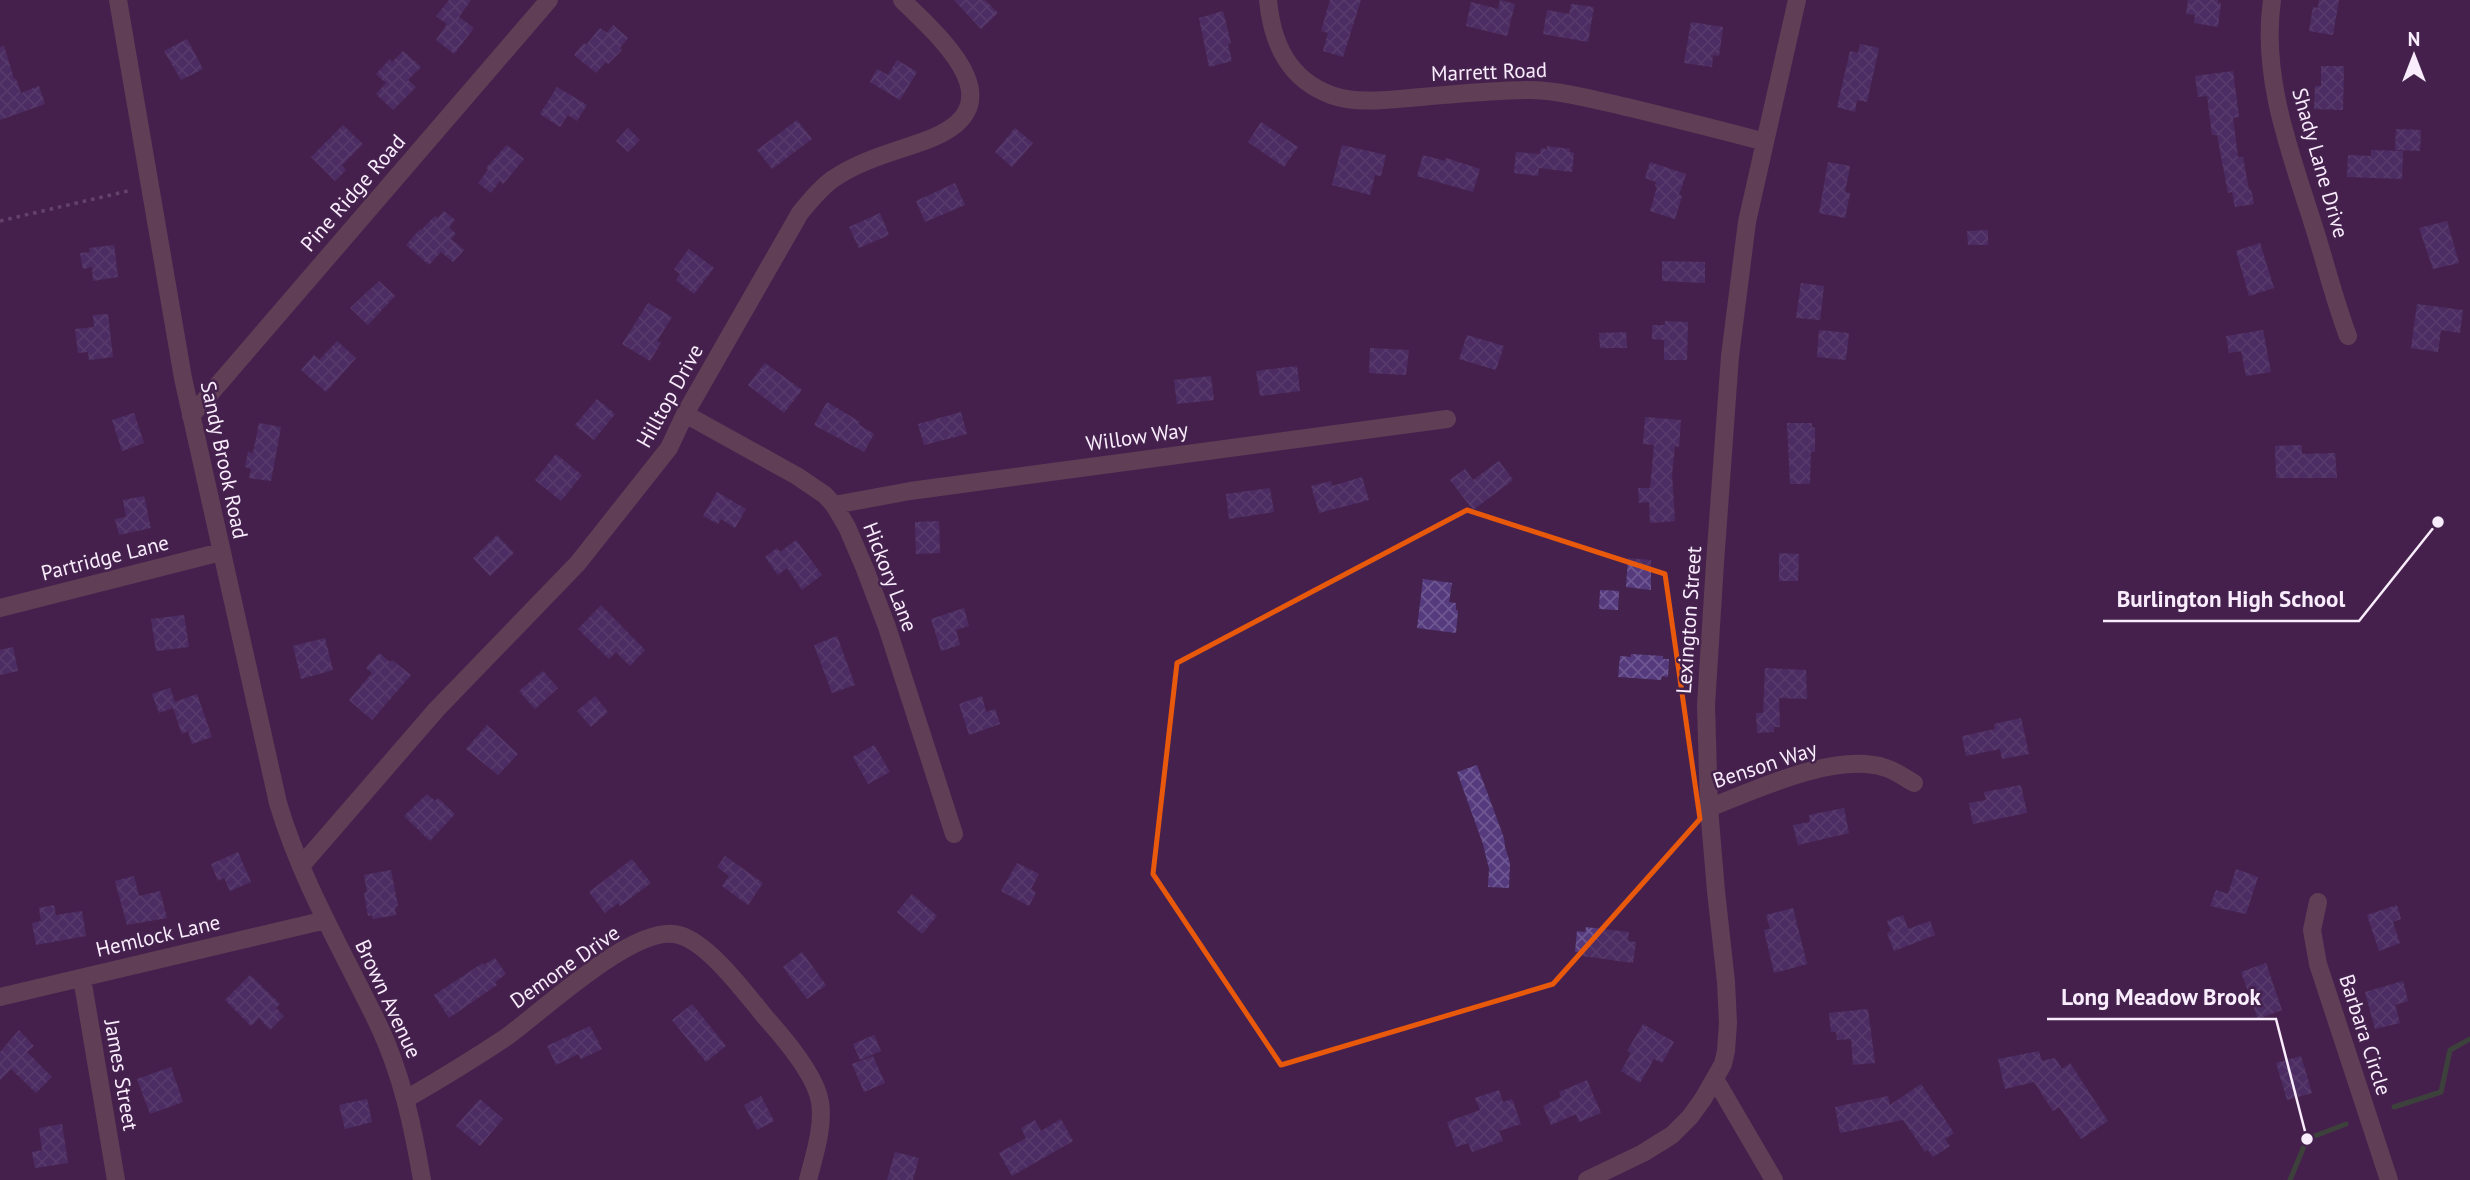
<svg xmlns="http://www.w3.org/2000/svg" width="2470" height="1180" font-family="'PT Sans',sans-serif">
	<defs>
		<pattern id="building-cross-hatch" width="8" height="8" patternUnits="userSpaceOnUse" patternTransform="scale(1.75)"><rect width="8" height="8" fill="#553b7e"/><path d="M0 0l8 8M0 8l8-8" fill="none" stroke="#6e5891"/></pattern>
	</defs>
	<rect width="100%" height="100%" fill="#45214d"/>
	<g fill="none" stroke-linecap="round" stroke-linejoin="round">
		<path stroke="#346828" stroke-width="5" d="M2394,1107L2441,1092L2450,1050L2470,1039
			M2290,1180L2307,1139L2346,1124"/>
	</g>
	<path fill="url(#building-cross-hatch)" d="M449,0H471L459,17L474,28L454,54L436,40L447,24L436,16Z
		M954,0H985L998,13L981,29Z
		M1330,0H1361L1343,57L1323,51L1328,33L1321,31Z
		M1500,0L1515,4L1507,36L1466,26L1471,2L1498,9Z
		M2188,0H2218V3H2221L2218,27L2194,23L2195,15L2186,14Z
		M2319,0H2339L2333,35L2309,31L2313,7L2318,8Z
		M1571,4L1594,7L1588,42L1543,34L1547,10L1569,14Z
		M1223,11L1231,43L1228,44L1232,61L1209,67L1199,18Z
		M1691,22L1723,27L1719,56L1713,55L1712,67L1684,63Z
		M613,25L628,38L620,48L622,50L608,64L606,62L596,73L574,55L584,43L586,45L600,28L607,33Z
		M187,39L203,69L181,80L164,51Z
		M1860,44L1879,48L1867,102L1857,100L1855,112L1837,107L1850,51L1858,53Z
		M4,46L14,79H16L21,93L39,86L45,104L0,120V47Z
		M403,51L421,67L408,80L416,87L393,110L376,94L386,83L376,74L390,59L392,62Z
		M897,60L917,72L900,100L870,82L877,69L888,75Z
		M2321,66H2344L2343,110L2314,109L2315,86H2321Z
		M2233,71L2239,117L2233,118L2238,157H2243L2249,190L2251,189L2254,204L2235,207L2232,192L2228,193L2217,135H2212L2207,96L2198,97L2195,76Z
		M557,87L587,105L577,121L568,115L560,127L540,114Z
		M797,120L812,139L772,169L757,150Z
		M1261,122L1298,147L1284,167L1248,142Z
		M343,125L363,144L342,165L346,170L335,181L311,157Z
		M628,128L640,140L628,152L616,141Z
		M1015,128L1033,143L1012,167L995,152Z
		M2396,129L2421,130L2420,151L2395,150Z
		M507,145L524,159L503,184L500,181L491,193L478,183L488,170L486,168Z
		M1342,145L1386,155L1381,176L1375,175L1370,195L1332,185Z
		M1547,146L1570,149L1569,152L1574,153L1572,172L1539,168L1538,176L1514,173L1516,152L1540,154L1541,148L1547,149Z
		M2371,150L2403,151L2402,179L2347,177L2348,155L2371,156Z
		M1423,155L1445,161L1446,158L1480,169L1473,192L1417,176Z
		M1650,162L1686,174L1679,195L1682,196L1675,219L1650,211L1657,187L1655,186L1656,182L1645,178Z
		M1828,162L1850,166L1845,192L1850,193L1845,218L1819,213Z
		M955,183L965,205L925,222L916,201Z
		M444,211L455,220L449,227L456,234L451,239L464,250L453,262L441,252L429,265L406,245L420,229L421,230L435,216L438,218Z
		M880,213L889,235L859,248L849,227Z
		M2447,221L2459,263L2433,269L2419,228Z
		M1988,230V245H1968L1967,231Z
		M2260,243L2274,288L2249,296L2236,251Z
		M114,245L118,277L93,281L92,267L83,269L80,253L90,252L89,248Z
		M689,249L714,268L694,294L676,280L680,274L674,269Z
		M1662,261L1705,262V283L1662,281Z
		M379,281L395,296L368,325L350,308Z
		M1801,283L1824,286L1820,320L1796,318Z
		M648,303L672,317L657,341L661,343L650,361L622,344Z
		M2417,304L2463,310L2460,333L2441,330L2438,352L2411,348Z
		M108,314L113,357L89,360L88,352L78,353L75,329L94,327L93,315Z
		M1665,321L1688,322L1687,360H1664V340L1652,339V325H1665Z
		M1819,330L1849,333L1846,360L1817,357Z
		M2263,330L2271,372L2246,376L2241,351L2229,353L2226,336Z
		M1626,332L1627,348H1600L1599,333Z
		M1467,335L1504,346L1496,370L1459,359Z
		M337,341L356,358L326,392L301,370L314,355L319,360Z
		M1370,348L1409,350L1406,375L1369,373Z
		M765,363L802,390L784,413L748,385Z
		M1297,366L1300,391L1260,396L1256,371Z
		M1211,376L1214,400L1177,404L1174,380Z
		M597,399L615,414L594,440L575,425Z
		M827,402L860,422L858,424L874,434L864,452L814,425Z
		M961,412L967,434L924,445L918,424Z
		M134,413L144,443L122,451L112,420Z
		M1645,417L1681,420L1679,447L1675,446L1672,474L1675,521L1650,523L1649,502L1639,503L1638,488H1650L1654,445L1643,444Z
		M259,423L281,427L271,481L249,478L251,469L245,467L248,452L253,453Z
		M1787,423H1812V427L1815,428V452H1811L1810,484H1790Z
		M2302,445V454L2335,453L2337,478H2276L2275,446Z
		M556,454L582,475L561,501L535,480Z
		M1499,461L1513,480L1473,510L1450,480L1465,469L1473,480Z
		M1362,477L1369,500L1319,513L1311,486L1331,481L1332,486Z
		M1270,488L1274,512L1229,519L1226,494Z
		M717,492L746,509L735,528L721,519L718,524L703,516Z
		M144,496L151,528L119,535L115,519L126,517L123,500Z
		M939,521L940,553L916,554L915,522Z
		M497,535L514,553L490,576L473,558Z
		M796,540L822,575L802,590L787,568L778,575L765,557L777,548L780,552Z
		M1779,553L1799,554L1798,581H1779Z
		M1628,558L1651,560V590L1626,587Z
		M1423,579L1452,583L1449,602L1456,603V610H1458L1456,633L1417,628Z
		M1600,590L1619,591L1618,610L1599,609Z
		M601,605L645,650L630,666L616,652L609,659L578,629Z
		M964,608L969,626L956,630L960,645L941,651L931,619Z
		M184,615L189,647L156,651L151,619Z
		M837,636L855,685L832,693L814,645Z
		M325,638L333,670L301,679L293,646Z
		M13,647L18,671L0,675V650Z
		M379,653L390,662L392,660L411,675L372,720L349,700L372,673L366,668Z
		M1631,654L1663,656V659H1669L1668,677L1662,676L1661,680L1618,677L1620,656L1631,657Z
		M1765,668L1806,670L1807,699L1779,698L1780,727H1774V732L1757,733L1756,713H1763Z
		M543,671L558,688L535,709L519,691Z
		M170,688L175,702L197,694L212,737L192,744L188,731L182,734L173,708L159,713L152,694Z
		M595,696L608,712L591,727L577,711Z
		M982,696L986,712L995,709L1000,724L969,735L959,704Z
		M2021,718L2029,754L2002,759L2000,749L1966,756L1962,736L1995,729L1994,724Z
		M487,725L518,754L498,775L466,749Z
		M874,745L890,772L868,784L853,757Z
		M1477,765L1504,838L1505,847L1510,863L1509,888L1488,887L1489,869L1483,844L1457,772Z
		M2021,785L2027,813L1973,824L1969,803L1986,800L1984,792Z
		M427,794L435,801L438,798L455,814L430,841L404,816Z
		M1844,808L1849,833L1798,845L1793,825L1810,822L1809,815Z
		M238,852L251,882L230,891L224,878L218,881L211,864Z
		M725,856L763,883L748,905L722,886L729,876L717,867Z
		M632,859L651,883L620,906L618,903L605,913L589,892Z
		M1017,863L1039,874L1031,889L1036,892L1029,906L1001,891Z
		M2236,869L2258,877L2246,914L2210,906L2216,890L2228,894Z
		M391,870L398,906L395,907L396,915L373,919L372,915L368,916L364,893L367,892L364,875Z
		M134,876L139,896L160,891L167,918L127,925L115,881Z
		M912,894L937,916L922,934L897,912Z
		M54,905L56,915L82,911L86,936L36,945L32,923L41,921L39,908Z
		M2397,905L2401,919L2393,922L2400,943L2379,951L2367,915Z
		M1793,908L1807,964L1774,973L1764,930L1770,929L1766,915Z
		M1903,915L1908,929L1930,921L1935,935L1894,951L1887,933L1891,931L1887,921Z
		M1586,927L1629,932L1628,941L1636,942L1633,963L1582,956L1583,953L1575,952L1577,931L1585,932Z
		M802,952L826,985L807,999L783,967Z
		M495,958L506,974L495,982L497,985L449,1018L434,995L483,963L484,965Z
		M2266,963L2282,1010L2258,1019L2241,972Z
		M250,975L280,1004L276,1008L284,1016L270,1030L259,1018L251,1026L225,1000Z
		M2403,981L2408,1001L2395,1005L2400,1023L2375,1029L2365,992Z
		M692,1004L726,1046L706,1062L672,1020Z
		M1868,1009L1875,1063L1853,1065L1851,1039L1837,1040L1836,1032H1831L1829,1013Z
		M1643,1024L1674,1042L1662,1063L1654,1059L1640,1083L1621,1071L1631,1053L1627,1051Z
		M590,1026L602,1049L581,1059L578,1054L556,1065L547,1046Z
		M19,1030L34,1046L27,1052L52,1077L36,1093L11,1069L0,1080V1052Z
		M874,1035L881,1051L860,1060L853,1044Z
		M2039,1051L2042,1061L2055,1058L2062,1069L2070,1063L2108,1121L2081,1139L2059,1107L2053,1111L2034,1082L2005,1089L1998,1059Z
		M873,1056L885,1083L864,1092L852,1064Z
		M2301,1056L2312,1093L2287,1100L2276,1063Z
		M171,1067L183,1102L150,1114L137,1079Z
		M1587,1080L1601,1113L1579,1122L1576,1114L1551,1125L1543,1106L1561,1097L1559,1092Z
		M1921,1084L1954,1133L1945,1139L1950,1146L1933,1157L1928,1150L1925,1152L1903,1120L1840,1133L1835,1107L1888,1096L1890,1105Z
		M1499,1090L1503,1102L1512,1099L1521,1124L1499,1131L1503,1141L1472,1152L1468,1143L1456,1147L1447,1122L1480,1110L1475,1098Z
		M761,1096L774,1121L757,1130L744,1105Z
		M367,1099L372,1122L345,1129L339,1105Z
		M480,1099L503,1119L480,1146L456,1126Z
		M1061,1119L1073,1141L1012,1176L999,1153L1026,1138L1021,1128L1035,1120L1041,1131Z
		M62,1124L68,1163L35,1168L32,1152L42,1150L39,1128Z
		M895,1152L919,1158L913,1180H887Z"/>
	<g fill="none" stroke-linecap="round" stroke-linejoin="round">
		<path stroke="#896d8f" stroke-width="3.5" stroke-dasharray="3.5 5" stroke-linecap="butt" d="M0,221L132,190"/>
		<path stroke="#806262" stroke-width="18" d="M118,0L183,378L278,803C301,881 344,953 379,1026C402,1075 413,1127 422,1180
			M1268,0C1272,43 1288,79 1331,95C1358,105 1393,99 1421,97C1458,94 1495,90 1532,90C1565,91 1599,101 1631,108C1676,119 1721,130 1765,142
			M2272,0C2261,77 2290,151 2313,224C2325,261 2334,299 2348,336
			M685,414L797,476L825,495L834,505L847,527L865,569L887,627L954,834
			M191,416L549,0
			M834,505L910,491L1447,419
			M0,608L221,552
			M1709,808C1755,790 1837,751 1886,768C1896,771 1905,778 1914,783
			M301,866L436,710L578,563L669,448L685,414L800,213C810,201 820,188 833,179C862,159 895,152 927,140C1019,106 942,39 902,0
			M2318,902L2312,930L2318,964L2389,1180
			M82,978L116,1180
			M0,997L326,920
			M1715,1079L1774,1180
			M406,1099C439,1080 472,1060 505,1038C541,1013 635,922 679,935C709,943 746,994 766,1018C784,1038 816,1076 820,1102C824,1127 814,1156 808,1180
			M1587,1180L1643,1153L1672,1135L1690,1117L1703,1099L1723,1064L1726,1051L1728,1023L1726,982L1716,891L1709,808L1706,705L1715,563L1730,356L1747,222L1797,0"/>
	</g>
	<path d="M0 0H2470V1180H0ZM1467,510L1665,574L1700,819L1553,984L1281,1065L1153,874L1177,663Z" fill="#45214d" fill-opacity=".55" fill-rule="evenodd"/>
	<path fill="none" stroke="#e8590c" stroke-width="5" stroke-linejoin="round" d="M1467,510L1665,574L1700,819L1553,984L1281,1065L1153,874L1177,663Z"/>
	<g text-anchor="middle" stroke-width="5" stroke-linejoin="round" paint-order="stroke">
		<g font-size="21" fill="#f9ecfc" stroke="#45214d">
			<text transform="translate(1489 72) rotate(-2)" y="7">Marrett Road</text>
			<text transform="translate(2320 163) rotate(74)" y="7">Shady Lane Drive</text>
			<text transform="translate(353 193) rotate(-49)" y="7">Pine Ridge Road</text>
			<text transform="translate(670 396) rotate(-61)" y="7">Hilltop Drive</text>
			<text transform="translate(1137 437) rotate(-8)" y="7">Willow Way</text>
			<text transform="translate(224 460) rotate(78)" y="7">Sandy Brook Road</text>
			<text transform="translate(105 558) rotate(-14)" y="7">Partridge Lane</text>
			<text transform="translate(890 577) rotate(69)" y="7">Hickory Lane</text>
			<text transform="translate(1689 620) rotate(-86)" y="7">Lexington Street</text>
			<text transform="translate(1765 765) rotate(-18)" y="7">Benson Way</text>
			<text transform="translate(158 936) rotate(-13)" y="7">Hemlock Lane</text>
			<text transform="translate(565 967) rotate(-35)" y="7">Demone Drive</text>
			<text transform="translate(388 999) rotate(65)" y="7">Brown Avenue</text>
			<text transform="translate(2365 1035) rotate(72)" y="7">Barbara Circle</text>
			<text transform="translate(121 1075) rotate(80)" y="7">James Street</text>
		</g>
	</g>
	<path fill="none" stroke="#f9ecfc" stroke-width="2.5" d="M2438 522L2359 621H2103M2307 1139L2276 1019H2047"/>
	<g fill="#f9ecfc" stroke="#45214d" stroke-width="2.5">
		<circle cx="2438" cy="522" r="7"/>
		<circle cx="2307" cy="1139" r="7"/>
	</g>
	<g font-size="23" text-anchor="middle" font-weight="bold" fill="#f9ecfc" stroke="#45214d" stroke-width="5" stroke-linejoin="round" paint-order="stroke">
		<text x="2231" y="607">Burlington High School</text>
		<text x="2161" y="1005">Long Meadow Brook</text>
	</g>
	<g transform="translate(2414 56)" stroke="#45214d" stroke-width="5" paint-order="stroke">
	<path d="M0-5L12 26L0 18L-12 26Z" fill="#f9ecfc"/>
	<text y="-10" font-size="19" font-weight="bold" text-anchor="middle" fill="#f9ecfc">N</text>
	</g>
</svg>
